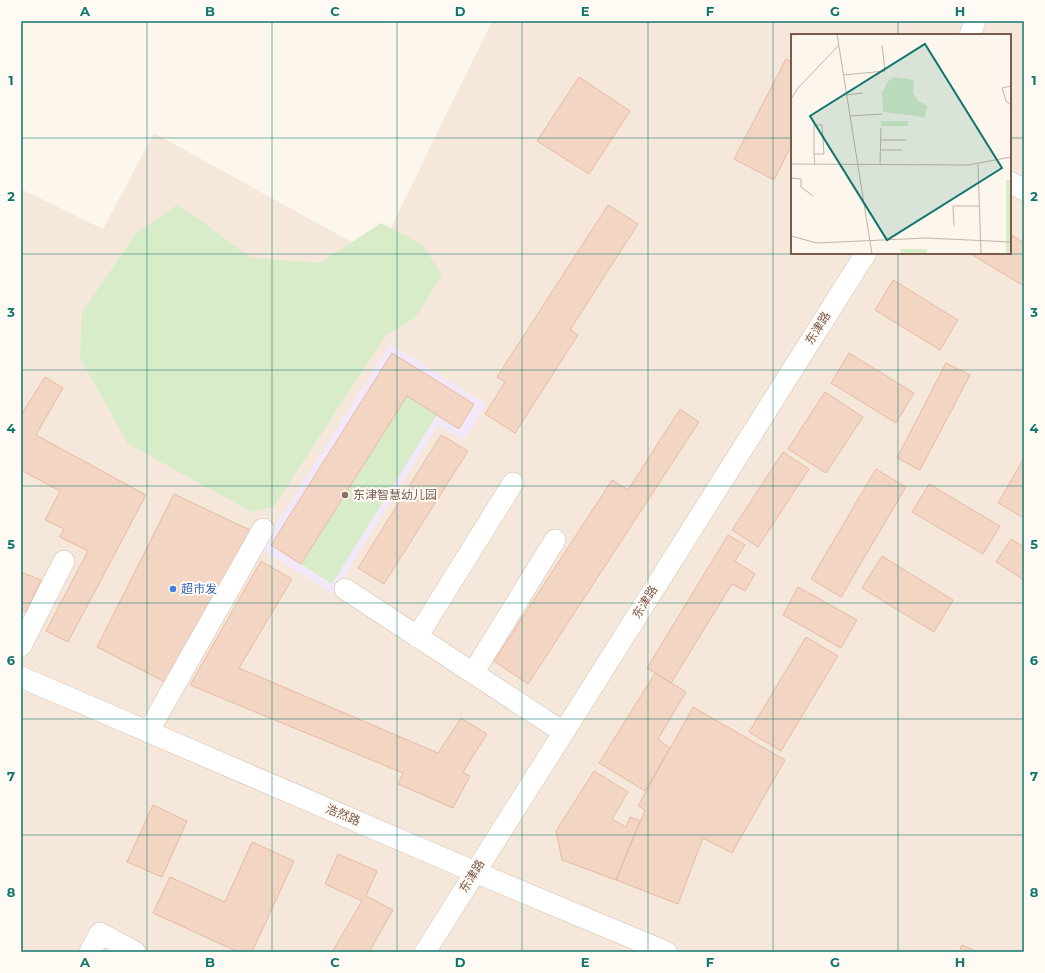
<svg xmlns="http://www.w3.org/2000/svg" width="1045" height="973" font-family="Montserrat,'Noto Sans SC',sans-serif">
	<rect width="100%" height="100%" fill="#fdf6ec"/>
	<path fill="#f5e8da" fill-rule="evenodd" d="M492,21H1024V952H21V189L103,229L154,133L377,256ZM792,35H1010V253H792Z"/>
	<path fill="#f3e8fa" d="M390,344L486,404L464,441L438,425L333,594L261,549Z"/>
	<path fill="#d8ecc9" d="M177,205L200,220L251,258L320,263L381,223L422,244L442,275L415,318L386,335L274,506L252,512L128,444L80,358L82,312L137,232Z
		M407,396L437,415L332,584L301,564Z"/>
	<path fill="#f3d5c3" stroke="#e6bba3" d="M786,59L792,62V144L774,180L734,159Z
		M579,77L630,111L589,174L537,141Z
		M608,205L638,224L570,330L578,335L515,433L485,414L505,382L497,377Z
		M1010,234L1024,243V286L969,253H1010Z
		M893,280L958,320L940,350L875,310Z
		M392,353L474,404L459,429L407,396L301,564L271,545Z
		M849,353L914,393L896,423L831,383Z
		M946,363L970,375L920,470L897,458Z
		M45,377L63,388L36,435L146,495L68,642L46,631L88,551L60,537L64,529L45,520L60,491L21,470V415Z
		M825,392L863,417L826,473L788,449Z
		M680,409L699,422L528,684L494,661L612,480L628,490Z
		M441,435L468,451L384,584L358,568Z
		M783,452L809,469L758,547L732,530Z
		M1024,458V518L998,503Z
		M876,469L906,487L841,597L811,579Z
		M929,484L1000,526L983,554L912,512Z
		M174,494L254,532L165,682L97,647Z
		M728,535L745,545L735,561L755,574L745,591L732,584L671,683L647,668Z
		M1011,539L1024,547V580L996,562Z
		M882,556L953,600L934,632L862,588Z
		M261,561L292,579L239,668L438,753L461,718L487,734L463,772L470,776L453,808L398,784L403,773L190,685Z
		M21,572L41,580L26,612L21,609Z
		M798,587L857,620L841,648L783,615Z
		M806,637L838,656L781,751L749,732Z
		M655,673L686,692L658,739L670,748L645,791L599,763Z
		M693,707L785,760L732,853L703,838L678,904L616,880L645,810L638,806Z
		M594,771L628,792L612,819L626,827L630,817L640,821L616,880L562,860L556,831Z
		M153,805L187,821L162,877L127,862Z
		M252,842L294,861L252,952H238L153,913L170,877L225,902Z
		M338,854L377,871L366,896L393,910L369,952H332L362,901L325,884Z
		M962,945L978,952H959Z"/>
	<g fill="none" stroke-linecap="round" stroke-linejoin="round">
		<g stroke="#d1beb0" stroke-width="22">
			<path id="minor" d="M970,35L975,21
				M1010,182L1024,190
				M345,589L563,732
				M417,637L513,483
				M21,646L64,561
				M473,673L555,540
				M21,677L475,872L666,952
				M148,732L263,529
				M90,952L100,933L135,952
				M425,952L866,253"/>
		</g>
		<use href="#minor" stroke="#fff" stroke-width="21"/>
	</g>
	<path fill="none" stroke="#0f766e" stroke-width="1" stroke-opacity="0.55" d="M147,21V952M272,21V952M397,21V952M522,21V952M648,21V952M773,21V952M898,21V35M21,138H792M1010,138H1024M898,253V952M21,254H1024M21,370H1024M21,486H1024M21,603H1024M21,719H1024M21,835H1024"/>
	<circle fill="#8d6e63" stroke="#fffaf3" stroke-width="1.5" cx="345" cy="495" r="4"/>
	<circle fill="#3f7fe0" stroke="#fffaf3" stroke-width="1.5" cx="173" cy="589" r="4"/>
	<g text-anchor="middle" stroke-width="4" stroke-linejoin="round" paint-order="stroke">
		<g font-size="12" fill="#7a5c4d" stroke="#fffaf3">
			<text transform="translate(818 328) rotate(-58)" y="4">东津路</text>
			<text transform="translate(645 602) rotate(-58)" y="4">东津路</text>
			<text transform="translate(343 815) rotate(23)" y="4">浩然路</text>
			<text transform="translate(472 876) rotate(-58)" y="4">东津路</text>
		</g>
		<g font-size="12" fill="#785e54" stroke="#fffaf3" text-anchor="start">
			<text x="353" y="499">东津智慧幼儿园</text>
		</g>
		<g font-size="12" fill="#366cbe" stroke="#fffaf3" text-anchor="start">
			<text x="181" y="593">超市发</text>
		</g>
	</g>
	<g transform="translate(791 34)">
		<rect width="220" height="220" fill="#fdf6ec"/>
		<path d="M103,43L123,46L122,59L127,67L136,72L134,83L92,78L91,58L98,46ZM90,87H117V92H90ZM215,146H220V220H215ZM109,215H136V220H110Z" fill="#d8ecc9"/>
		<path fill="none" stroke="#c5b3a7" stroke-width="1" d="M46,0L81,220M0,1L12,0M52,41L94,37L91,11M220,52L211,54L215,67L220,71M55,61L72,59M0,65L7,54L48,11M59,82L91,80M90,106H115M89,116H111M23,120H33L31,91H23V120L24,131M0,130L177,131L220,123M187,130L190,220M89,131L90,94M0,144L10,145V153L22,162M163,192L162,172H189M0,202L26,209L135,204L220,208"/>
		<path fill="#0f766e" fill-opacity="0.15" stroke="#0f766e" stroke-width="2" d="M134,10L211,134L96,206L19,82Z"/>
		<rect width="220" height="220" fill="none" stroke="#7a5c4d" stroke-width="2"/>
	</g>
	<rect width="1045" height="973" fill="none" stroke="#fffaf3" stroke-width="44"/>
	<rect x="22" y="22" width="1001" height="929" fill="none" stroke="#0f766e" stroke-width="1.5"/>
	<g font-size="13" text-anchor="middle" font-weight="bold" fill="#0f766e">
		<text x="85" y="16">A</text>
		<text x="210" y="16">B</text>
		<text x="335" y="16">C</text>
		<text x="460" y="16">D</text>
		<text x="585" y="16">E</text>
		<text x="710" y="16">F</text>
		<text x="835" y="16">G</text>
		<text x="960" y="16">H</text>
		<text x="11" y="85">1</text>
		<text x="1034" y="85">1</text>
		<text x="11" y="201">2</text>
		<text x="1034" y="201">2</text>
		<text x="11" y="317">3</text>
		<text x="1034" y="317">3</text>
		<text x="11" y="433">4</text>
		<text x="1034" y="433">4</text>
		<text x="11" y="549">5</text>
		<text x="1034" y="549">5</text>
		<text x="11" y="665">6</text>
		<text x="1034" y="665">6</text>
		<text x="11" y="781">7</text>
		<text x="1034" y="781">7</text>
		<text x="11" y="897">8</text>
		<text x="1034" y="897">8</text>
		<text x="85" y="967">A</text>
		<text x="210" y="967">B</text>
		<text x="335" y="967">C</text>
		<text x="460" y="967">D</text>
		<text x="585" y="967">E</text>
		<text x="710" y="967">F</text>
		<text x="835" y="967">G</text>
		<text x="960" y="967">H</text>
	</g>
</svg>
